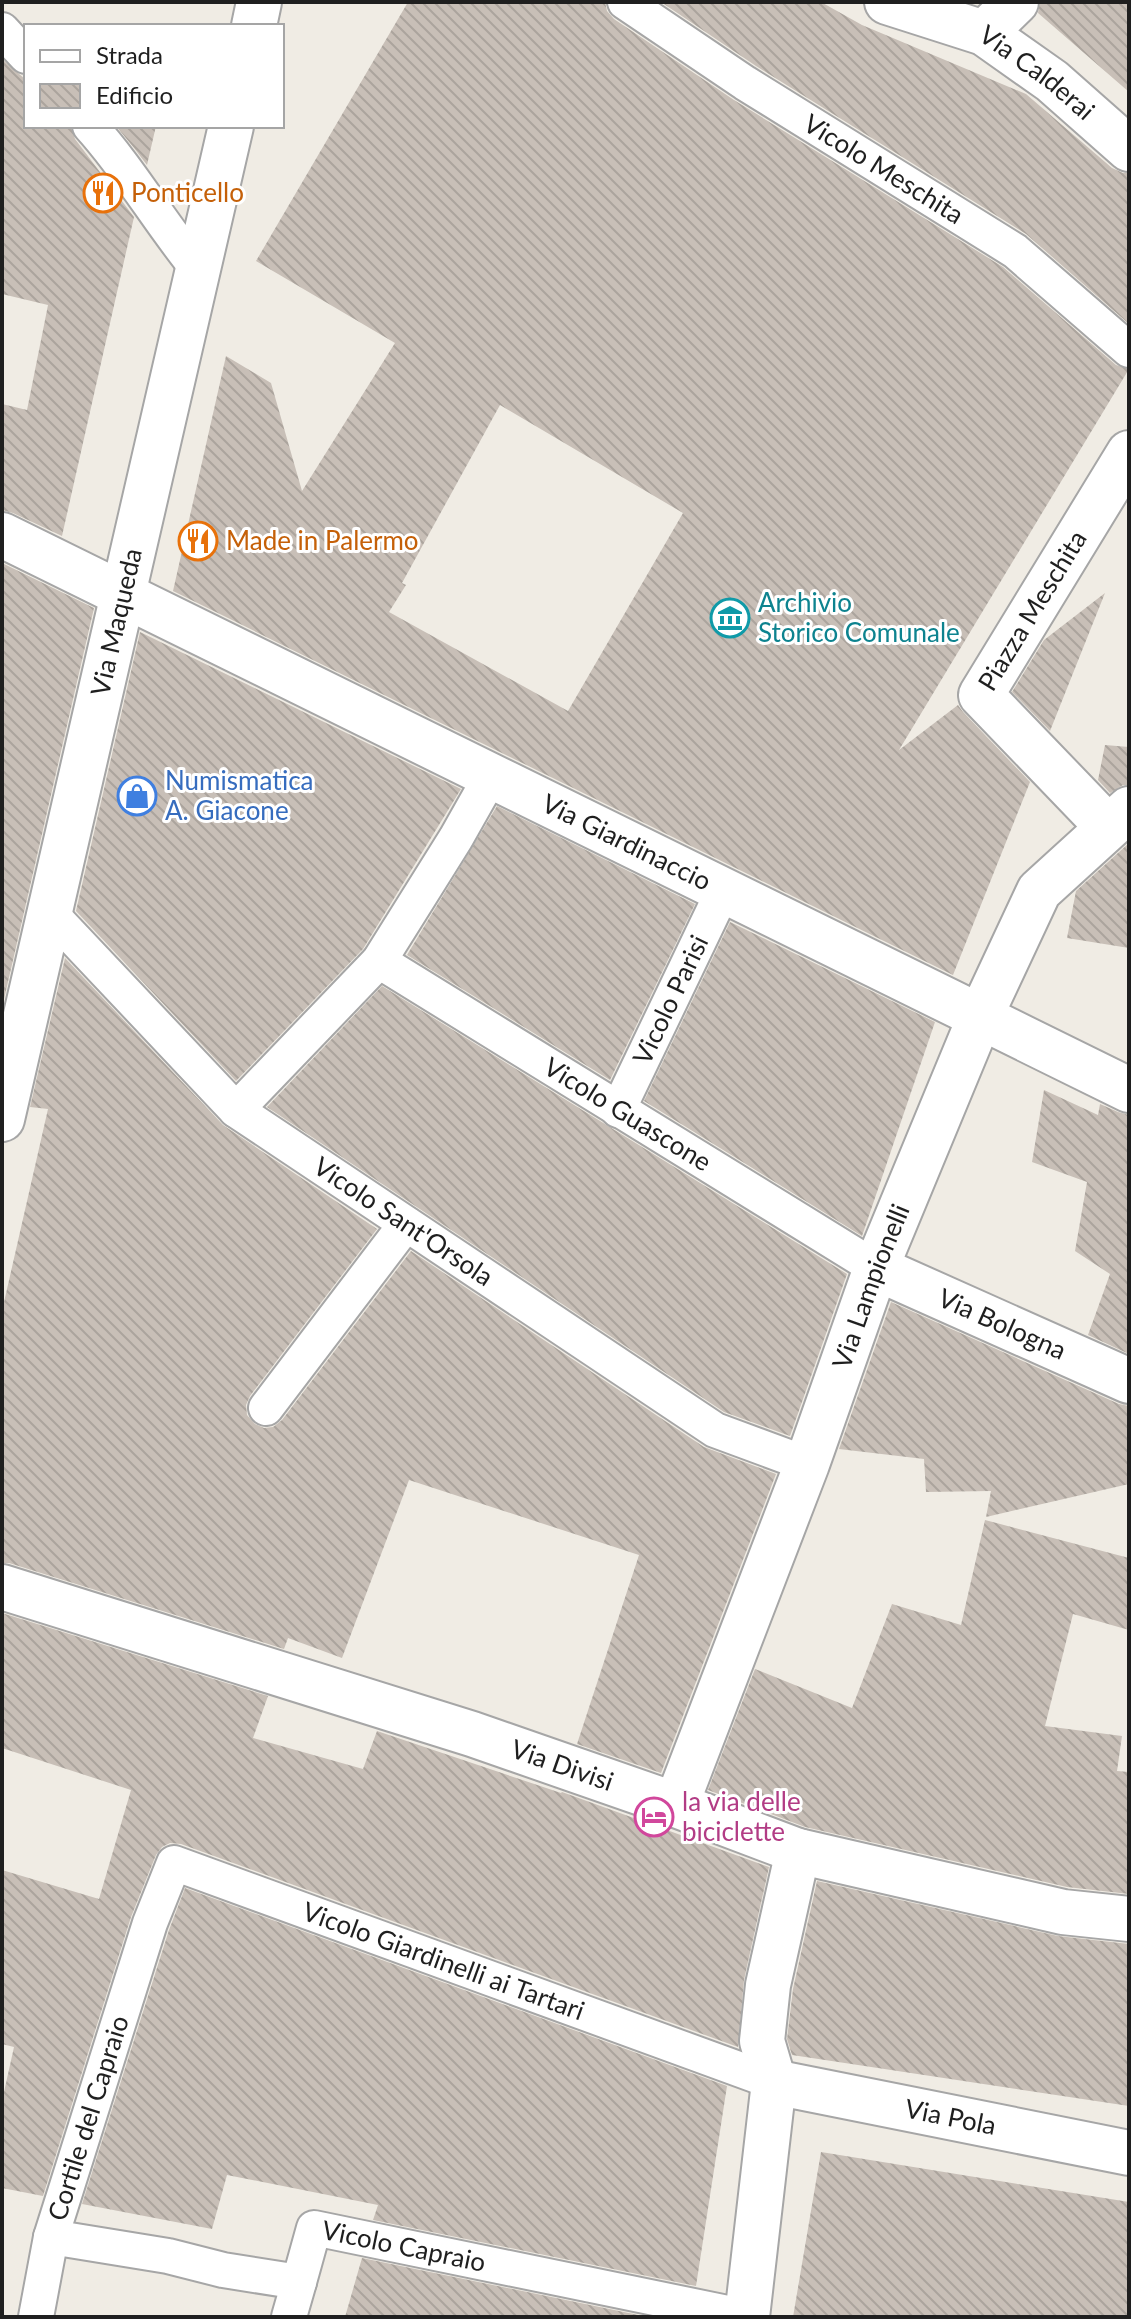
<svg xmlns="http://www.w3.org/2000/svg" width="1131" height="2319" font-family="Lato,sans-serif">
	<defs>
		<pattern id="building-back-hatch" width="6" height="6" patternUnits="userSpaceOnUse" patternTransform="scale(2)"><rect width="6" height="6" fill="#c8bfb7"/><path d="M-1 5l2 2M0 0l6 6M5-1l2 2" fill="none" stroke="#aba49d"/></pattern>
	</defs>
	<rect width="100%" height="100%" fill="#f0ece4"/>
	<path fill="url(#building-back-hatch)" fill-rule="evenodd" d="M408,2H605L607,11L614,19L734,100L1003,267L1116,365L1129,369L899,750L958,705L963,712L1030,782L953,975L173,591L226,356L271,383L302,491L395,343L256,261ZM500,405L683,513L568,711L389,612L406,585L402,583Z
		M661,2H821L862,25L1026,94L1112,168L1123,173H1129V324L1026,234L756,66Z
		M1040,2H1129V92L1038,13Z
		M2,59L26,80V126H71L75,139L134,217L62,536L13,513L2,510V404L27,410L48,305L2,294Z
		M116,126H156L147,165L134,148Z
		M2,563L94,608L2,1008Z
		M1105,593L1050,731L1012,692L1044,640Z
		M140,632L461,789L363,949L236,1081L76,911Z
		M1105,745L1129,747V785H1123L1110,793L1098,780Z
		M497,806L695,904L610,1080L407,955Z
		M1129,843V948L1067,938L1076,891Z
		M730,922L935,1022L862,1236L644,1101Z
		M65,958L223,1125L377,1229L250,1396L246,1405L247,1415L255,1424L264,1428L273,1427L282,1420L411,1251L704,1447L776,1474L661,1773L577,1744L639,1555L409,1480L342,1658L288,1638L284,1649L9,1563H2V1311L48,1109L30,1107Z
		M382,986L847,1274L790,1436L724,1412L267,1107Z
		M1044,1090L1098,1115L1100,1104L1118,1112L1129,1115V1354L1088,1335L1110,1274L1075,1251L1087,1182L1032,1162Z
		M891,1302L1119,1404L1129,1406V1484L986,1517L991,1491L926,1492L924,1459L839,1449Z
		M985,1520L1129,1558V1630L1073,1614L1045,1726L1122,1736L1117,1771L1129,1772V1894L1067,1887L805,1827L708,1790L755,1669L852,1708L892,1604L961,1625Z
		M2,1613L268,1696L253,1738L363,1769L377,1731L561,1793L562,1792L769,1867L744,1980L738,2047L181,1844L170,1843L162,1847L156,1855L131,1917L43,2196L2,2188V2101L14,2047L2,2044V1870L99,1899L131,1790L2,1748Z
		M817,1881L1058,1936L1129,1944V2106L792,2055L787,2039L793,1989Z
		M185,1888L727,2086L696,2286L373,2220L378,2205L227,2175L212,2229L82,2204L169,1930Z
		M821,2152L1129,2202V2317H793Z
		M362,2258L648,2317H345Z"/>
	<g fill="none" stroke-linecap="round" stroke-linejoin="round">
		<g stroke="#a6a6a6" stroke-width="38">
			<g id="lane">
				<path id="s1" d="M625,2L745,83L1015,251L1129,350"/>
				<path d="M2,30L26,56"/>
				<path d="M90,126C130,170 160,223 198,269"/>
				<path id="s2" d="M50,913L236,1110L715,1430L807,1464"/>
				<path id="s3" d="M379,961L876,1268"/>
				<path d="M236,1110L379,961L456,838L491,776"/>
				<path id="s4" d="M618,1110L723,891"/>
				<path d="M266,1408L406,1224"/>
				<path id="s5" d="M51,2237L168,2256L223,2270L299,2282L314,2228L747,2317"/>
				<path id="s6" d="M36,2317L51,2237L150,1923L174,1863L774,2082"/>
				<path d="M289,2317L299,2282"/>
			</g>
		</g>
		<g stroke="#a6a6a6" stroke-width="48">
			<g id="street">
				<path id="s7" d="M887,2L984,33L1052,81L1129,149"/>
				<path d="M254,26L259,2"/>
				<path d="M984,33L1016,2"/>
				<path id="s8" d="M2,535L1129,1090"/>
				<path id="s9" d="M1108,827L981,695L1129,453"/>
				<path id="s10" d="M2,1119L231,126"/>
				<path id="s11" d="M876,1268L1129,1381"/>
				<path id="s12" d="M2,1587L472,1734L676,1805L798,1851L1063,1912L1129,1919"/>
				<path id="s13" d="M676,1805L807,1464L876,1268L980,1017L1039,891L1129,809"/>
				<path id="s14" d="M774,2082L1129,2153"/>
				<path d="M747,2317L774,2082L762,2041L768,1985L798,1851"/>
			</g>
		</g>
		<use href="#lane" stroke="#fff" stroke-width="34"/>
		<use href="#street" stroke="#fff" stroke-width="44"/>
	</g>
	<defs>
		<g id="restaurant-ring" transform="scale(2)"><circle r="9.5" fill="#fff" stroke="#e8710a" stroke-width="1.5"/><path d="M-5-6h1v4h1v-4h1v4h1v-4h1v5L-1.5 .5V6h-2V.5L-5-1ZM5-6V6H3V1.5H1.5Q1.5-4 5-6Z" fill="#e8710a"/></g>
		<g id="museum-ring" transform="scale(2)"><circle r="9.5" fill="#fff" stroke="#0f9aa8" stroke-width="1.5"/><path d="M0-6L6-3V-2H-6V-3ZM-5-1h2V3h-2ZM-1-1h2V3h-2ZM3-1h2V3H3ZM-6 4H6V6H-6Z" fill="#0f9aa8"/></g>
		<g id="shop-ring" transform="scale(2)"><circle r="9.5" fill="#fff" stroke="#3f7fe0" stroke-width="1.5"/><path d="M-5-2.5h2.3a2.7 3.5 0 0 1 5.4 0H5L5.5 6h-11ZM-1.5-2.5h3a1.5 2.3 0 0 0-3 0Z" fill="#3f7fe0"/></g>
		<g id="hotel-ring" transform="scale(2)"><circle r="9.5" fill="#fff" stroke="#d1479c" stroke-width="1.5"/><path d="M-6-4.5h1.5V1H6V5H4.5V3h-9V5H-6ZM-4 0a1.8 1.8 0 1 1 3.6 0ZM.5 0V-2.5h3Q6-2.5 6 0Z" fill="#d1479c"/></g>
	</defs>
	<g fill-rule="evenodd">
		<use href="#restaurant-ring" x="103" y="193"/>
		<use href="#restaurant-ring" x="198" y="541"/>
		<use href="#museum-ring" x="730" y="618"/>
		<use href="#shop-ring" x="137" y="796"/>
		<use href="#hotel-ring" x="654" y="1817"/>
	</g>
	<g text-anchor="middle" stroke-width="6" stroke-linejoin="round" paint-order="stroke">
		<g font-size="26" fill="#1f1f1f" stroke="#fff">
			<text dy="9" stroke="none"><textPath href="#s7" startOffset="168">Via Calderai</textPath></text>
			<text dy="9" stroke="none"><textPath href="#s1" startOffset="308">Vicolo Meschita</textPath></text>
			<text dy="9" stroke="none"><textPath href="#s9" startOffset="282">Piazza Meschita</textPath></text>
			<text dy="9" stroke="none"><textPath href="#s10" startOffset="510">Via Maqueda</textPath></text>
			<text dy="9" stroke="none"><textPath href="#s8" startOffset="696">Via Giardinaccio</textPath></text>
			<text dy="9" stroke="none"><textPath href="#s4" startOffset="122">Vicolo Parisi</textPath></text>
			<text dy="9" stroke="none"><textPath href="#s3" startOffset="292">Vicolo Guascone</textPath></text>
			<text dy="9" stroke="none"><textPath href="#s2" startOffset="472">Vicolo Sant'Orsola</textPath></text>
			<text dy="9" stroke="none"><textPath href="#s13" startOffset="554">Via Lampionelli</textPath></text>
			<text dy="9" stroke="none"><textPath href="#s11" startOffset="138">Via Bologna</textPath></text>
			<text dy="9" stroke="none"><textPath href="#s12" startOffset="588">Via Divisi</textPath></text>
			<text dy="9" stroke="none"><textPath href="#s6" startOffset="762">Vicolo Giardinelli ai Tartari</textPath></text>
			<text dy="9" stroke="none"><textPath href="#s14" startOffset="180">Via Pola</textPath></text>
			<text dy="9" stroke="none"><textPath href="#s6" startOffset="206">Cortile del Capraio</textPath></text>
			<text dy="9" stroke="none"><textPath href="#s5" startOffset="400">Vicolo Capraio</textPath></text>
		</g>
		<g font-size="26" fill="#c56008" stroke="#fff" text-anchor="start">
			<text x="131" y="202">Ponticello</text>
			<text x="226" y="550">Made in Palermo</text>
		</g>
		<g font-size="26" fill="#0d838f" stroke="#fff" text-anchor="start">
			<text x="758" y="612">Archivio<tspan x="758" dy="30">Storico Comunale</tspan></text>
		</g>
		<g font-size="26" fill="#366cbe" stroke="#fff" text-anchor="start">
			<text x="165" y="790">Numismatica<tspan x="165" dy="30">A. Giacone</tspan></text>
		</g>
		<g font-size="26" fill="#b23c85" stroke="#fff" text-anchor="start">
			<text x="682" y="1811">la via delle<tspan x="682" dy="30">biciclette</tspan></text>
		</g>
	</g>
	<rect width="1131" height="2319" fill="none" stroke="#1f1f1f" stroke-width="8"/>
	<rect x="24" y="24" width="260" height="104" fill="#ffffff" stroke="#a5a5a5" stroke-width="2"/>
	<rect x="40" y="50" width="40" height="12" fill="#ffffff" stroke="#a5a5a5" stroke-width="2"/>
	<text x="96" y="64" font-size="24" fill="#1f1f1f">Strada</text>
	<rect x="40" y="84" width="40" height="24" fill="url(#building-back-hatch)" stroke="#a5a5a5" stroke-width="2"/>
	<text x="96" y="104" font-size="24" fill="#1f1f1f">Edificio</text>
</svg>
